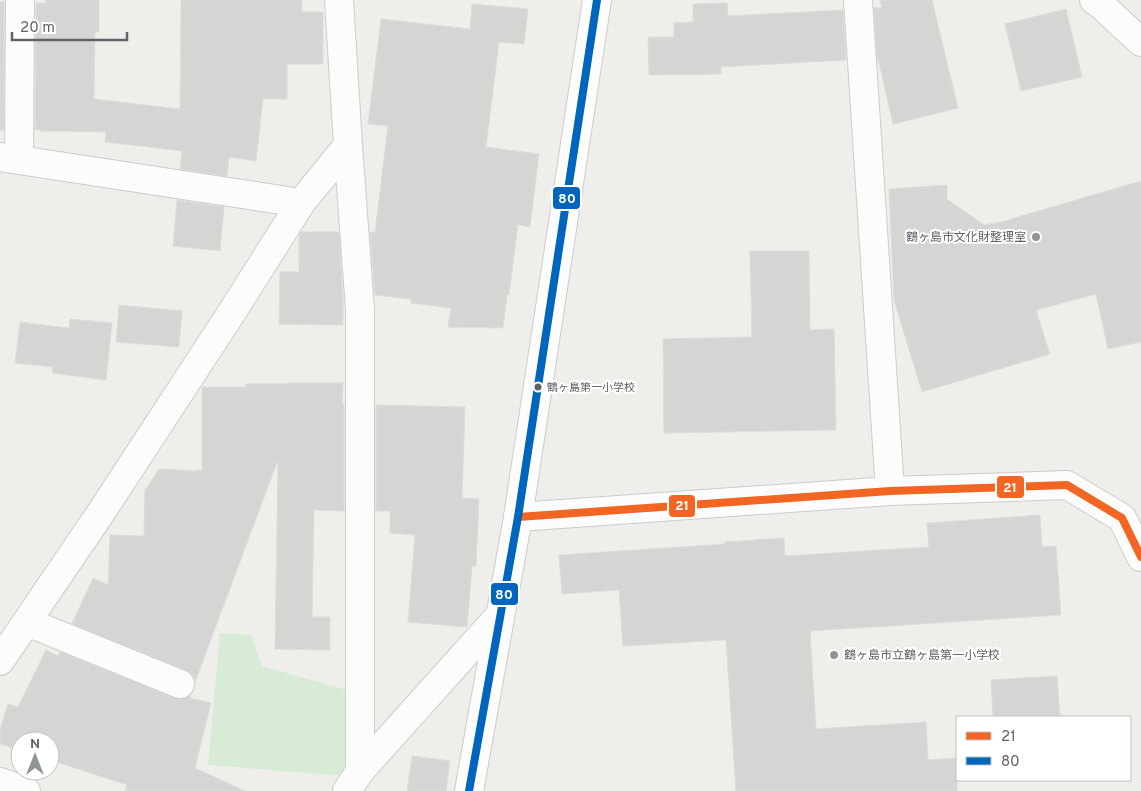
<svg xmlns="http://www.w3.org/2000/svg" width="1141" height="791" font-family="Overpass,'Noto Sans JP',sans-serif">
	<rect width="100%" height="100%" fill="#efeeea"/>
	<path fill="#d8ebd6" d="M220,633L251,635L262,666L350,691L346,776L208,765Z"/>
	<path fill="#d6d5d3" stroke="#deddd9" d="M46,0H99V32H95L94,99L180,109L181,0H302V12H323V64H287V99H263L256,161L229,157L227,176L180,169L182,151L105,142L106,132L40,131V130H35L36,3H46Z
		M880,0H932L958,108L893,124L878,58H877L874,8H882Z
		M0,2H4V130H0Z
		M727,3L728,16L843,10L846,60L721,67V74L649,75L648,37H674V23L693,22V4Z
		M472,4L528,9L524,44L499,42L486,147L539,154L530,227L518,225L509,295L507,294L503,328L448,327L451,308L411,303V299L375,295L370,232H375L388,126L368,124L381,19L470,29Z
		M1066,9L1082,77L1021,91L1005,24Z
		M1141,181V342L1108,349L1096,294L1036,310L1050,354L922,392L894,300L889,189L947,185V199L984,225L1001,222Z
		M177,200L224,207L220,251L173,246Z
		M301,232H339L343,297V325L279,324L280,272H299V236Z
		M750,251H809L810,330L834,329L836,430L664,433L663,339L752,337Z
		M119,305L182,311L179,347L116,342Z
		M70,319L112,323L106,380L52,373L53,367L15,363L20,322L69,328Z
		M288,383H343L342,404H344V511L314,510L312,617H330V650L275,649L278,460L195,682L193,675L186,670L72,624L93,578L108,585L110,535L144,536L145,490L159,469L196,471V470H202V387H246V384H288Z
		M376,405L465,407L462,498L479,499L476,566H472L467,627L408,622L415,535L390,533V511H376Z
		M1040,515L1042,547L1056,546L1061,615L810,631L816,729L926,722L928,760L957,758V791H736L726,640L623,646L619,590L562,594L559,555L725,544V542L784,538L785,556L929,547L927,523Z
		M46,650L58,656L60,652L174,698L183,699L191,695L190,698L211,703L195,768L245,791H125L127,785L50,760V741H20V750L0,744V729L8,704L18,707Z
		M1057,676L1060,717H993L991,680Z
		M412,756L450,761L446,791H407Z"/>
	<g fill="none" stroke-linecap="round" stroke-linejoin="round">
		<g stroke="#cbcccc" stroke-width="30">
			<path id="minor" d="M339,0L348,145L360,310V771
				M858,0L890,491
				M1094,0L1100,4L1141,42
				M0,157L301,203
				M19,159L20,0
				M518,517L890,491L1067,485L1122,518L1141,557
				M27,622L180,684
				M0,661L100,514L232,312L301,203L348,145
				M0,782L26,791
				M347,791L360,771L500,615"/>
		</g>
		<g stroke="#cbcccc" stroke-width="30">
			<path id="tertiary" d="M469,791L518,517L597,0"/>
		</g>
		<use href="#minor" stroke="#fdfcfc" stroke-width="28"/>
		<use href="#tertiary" stroke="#fdfcfc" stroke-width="28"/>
		<g stroke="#fff" stroke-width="11">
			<path id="bus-1" d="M518,517L890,491L1067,485L1122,518L1141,557"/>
		</g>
		<g stroke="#fff" stroke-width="11">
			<path id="bus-2" d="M469,791L518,517L597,0"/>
		</g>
		<use href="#bus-1" stroke="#f26522" stroke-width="8"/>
		<use href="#bus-2" stroke="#0065bd" stroke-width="8"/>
	</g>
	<g fill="#919496" stroke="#fff" stroke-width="2">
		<circle cx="1036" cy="237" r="5"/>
		<circle cx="834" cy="655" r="5"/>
	</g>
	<circle fill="#5f6368" stroke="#fff" stroke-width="2" cx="538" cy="387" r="4.5"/>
	<g text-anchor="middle" stroke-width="4" stroke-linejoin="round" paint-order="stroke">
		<g font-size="11" fill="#5f6368" stroke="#fff" text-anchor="start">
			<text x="547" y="391">鶴ヶ島第一小学校</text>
		</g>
		<g font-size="12" fill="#5f6368" stroke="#fff" text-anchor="end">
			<text x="1026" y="241">鶴ヶ島市文化財整理室</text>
			<text x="844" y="659" text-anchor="start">鶴ヶ島市立鶴ヶ島第一小学校</text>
		</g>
	</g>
	<g stroke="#fff" stroke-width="2">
		<rect x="552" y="186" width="29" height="24" rx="5" fill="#0065bd"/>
		<rect x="996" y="475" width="29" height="24" rx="5" fill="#f26522"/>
		<rect x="668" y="494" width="28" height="24" rx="5" fill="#f26522"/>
		<rect x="490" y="582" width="29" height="24" rx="5" fill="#0065bd"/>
	</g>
	<g font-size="14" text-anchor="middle" font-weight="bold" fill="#fff">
		<text x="567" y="203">80</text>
		<text x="1010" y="492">21</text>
		<text x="682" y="510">21</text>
		<text x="504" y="599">80</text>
	</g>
	<rect x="956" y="716" width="175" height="65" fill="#ffffff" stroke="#bfc1c3"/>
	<rect x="966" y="732" width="25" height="8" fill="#f26522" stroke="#bfc1c3"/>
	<text x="1001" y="741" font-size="15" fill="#5f6368">21</text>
	<rect x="966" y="757" width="25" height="8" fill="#0065bd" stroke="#bfc1c3"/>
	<text x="1001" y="766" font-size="15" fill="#5f6368">80</text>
	<g transform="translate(35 756)"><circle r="24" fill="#ffffff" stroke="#bfc1c3"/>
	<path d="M0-4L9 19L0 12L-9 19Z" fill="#919496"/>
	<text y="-8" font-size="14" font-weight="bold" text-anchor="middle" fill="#5f6368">N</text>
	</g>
	<path d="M12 32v8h115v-8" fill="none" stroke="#5f6368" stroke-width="2.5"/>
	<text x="20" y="32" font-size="15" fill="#5f6368" stroke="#ffffff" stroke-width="4" paint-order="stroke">20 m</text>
</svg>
